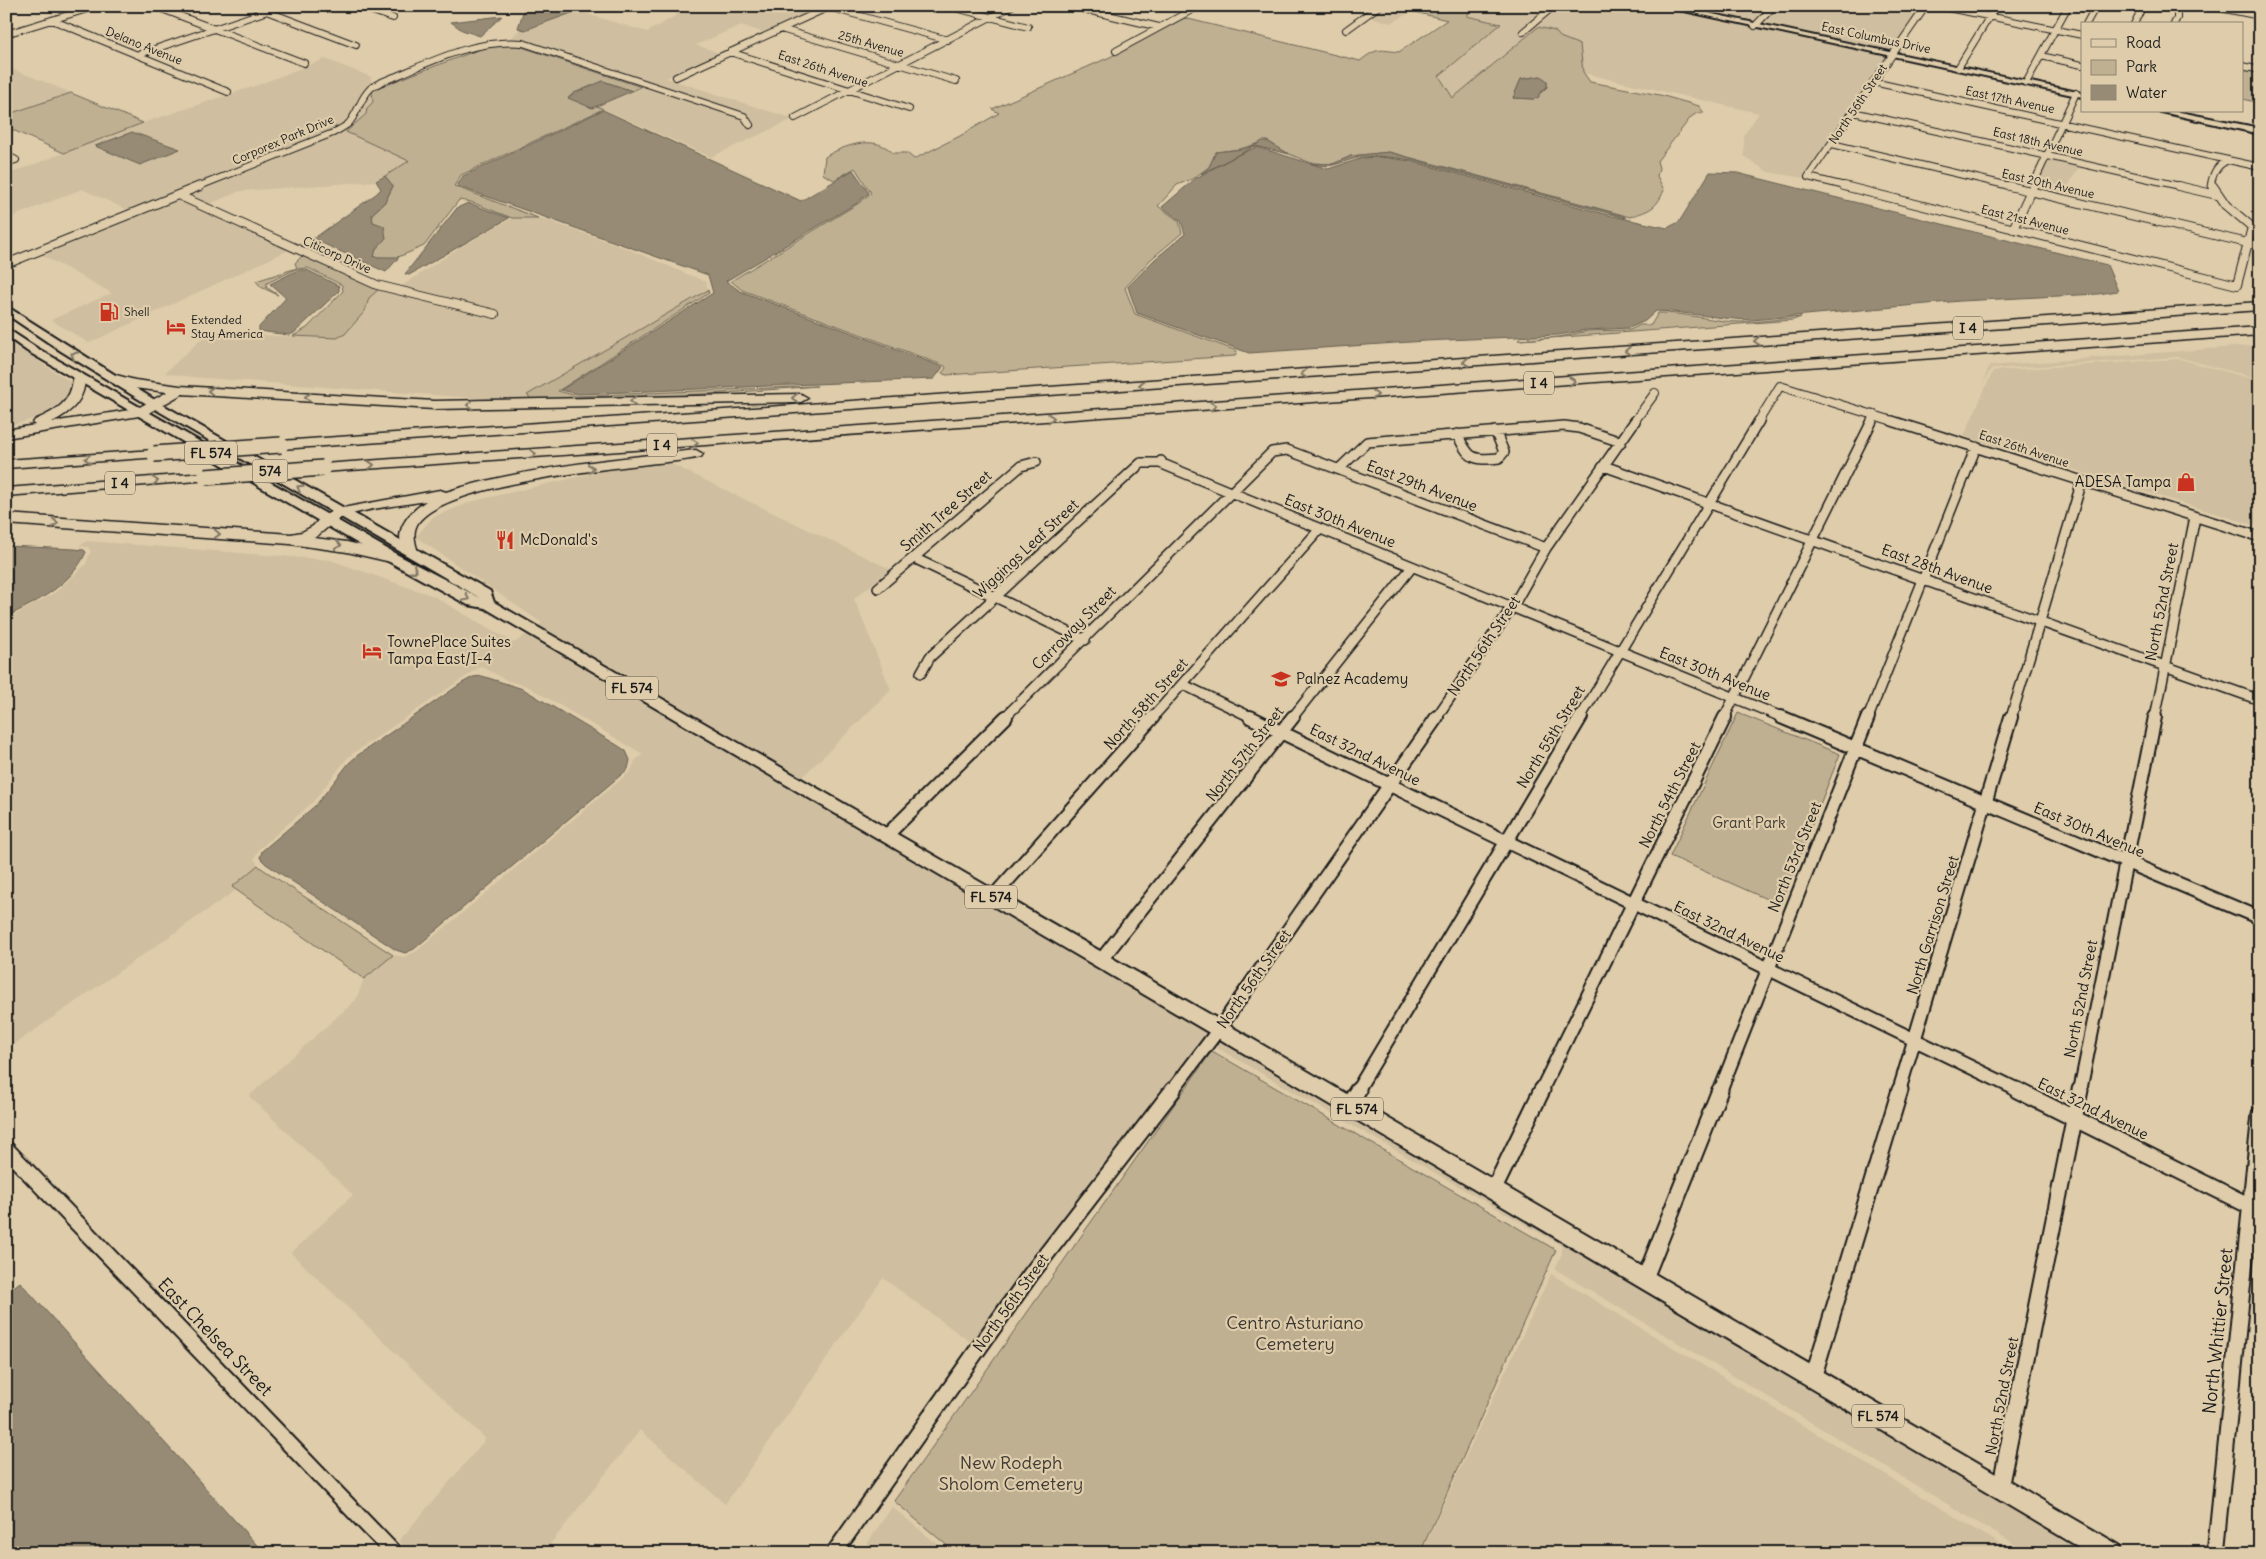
<svg xmlns="http://www.w3.org/2000/svg" width="2266" height="1559" font-family="Delius,sans-serif">
	<rect width="100%" height="100%" fill="#deccaa"/>
	<filter id="ink" filterUnits="userSpaceOnUse"><feTurbulence type="fractalNoise" baseFrequency=".02" numOctaves="2"/><feDisplacementMap in="SourceGraphic" scale="10" xChannelSelector="R" yChannelSelector="G"/><feConvolveMatrix kernelMatrix="1 2 1 2 8 2 1 2 1" color-interpolation-filters="sRGB"/></filter>
	<g filter="url(#ink)">
		<path fill="#cfbe9f" d="M667,6H827L767,34L741,25L696,45L722,54L666,78L793,119L711,157L597,106L640,88L507,42L741,117L747,127L753,126L747,115L510,40L520,29L525,30L577,11L647,32L677,15L675,9Z
			M1382,6H1422L1391,23L1368,16Z
			M1457,6H1551L1520,32L1524,34L1558,6H1658L1888,55L1804,178L1768,172L1744,156V135L1759,113L1583,73L1580,58L1581,48L1538,28L1453,98L1439,76L1500,25L1467,15L1471,9Z
			M1669,6H1769L1752,24Z
			M1777,6H1923L1889,53L1759,25Z
			M325,59L371,77V86L358,99L352,113L345,124L331,132L132,212L82,189L6,219V175L143,123L255,86Z
			M6,67L45,82L71,93L6,115Z
			M372,91L373,103L361,120L354,125L409,161L385,176L376,181L240,191L207,205L184,194L351,124L364,98Z
			M2049,158L2080,165L2062,197L2034,191Z
			M177,197L291,249L89,343L51,320L112,293L38,253Z
			M512,218H541L628,249L706,282L708,290L527,395L534,401H515L192,377L165,373L211,330L274,336L337,338L345,334L365,311L369,298L379,289L495,317L500,313L399,288L459,248Z
			M6,340L75,385L69,402L37,418L6,427Z
			M2260,345V357L2251,365L2260,368V379L2178,357L1991,369L1983,384L1989,366Z
			M2179,359L2260,381V527L1964,436L1993,371Z
			M1963,438L2260,530V535L1962,440Z
			M665,461L890,569L854,599L891,690L799,780L538,627L542,623L416,537L433,517L474,501L599,472Z
			M87,541L330,560L433,596L514,643L529,633L762,771L1210,1030L1026,1270L973,1344L883,1278L725,1504L640,1430L543,1553H410L399,1541L486,1439L291,1253L353,1195L249,1096L356,1000L364,979L393,955L404,957L417,951L631,771L635,761L643,754L527,686L508,681L481,666L348,757L313,802L259,849L254,859L258,865L232,887L236,890L6,1050V620L56,592L86,564L91,551L88,547L79,546Z
			M1221,1037L2095,1553H2029L1555,1269L1562,1253V1247L1559,1244L1214,1046Z
			M1551,1274L2015,1553H1421Z
			M892,1507L948,1553H861Z"/>
		<path fill="#bfb092" stroke="#6e6657" fill-rule="evenodd" d="M1457,6L1471,9L1467,16L1501,24L1439,76L1453,98L1538,27L1555,31L1560,37L1580,45L1583,72L1590,82L1660,95L1699,106L1704,113H1697L1691,117L1657,161L1659,168L1657,176L1664,190C1656,210 1649,210 1630,217L1389,152L1351,156L1333,164L1311,163L1289,154L1267,141L1240,149L1216,152L1209,167L1192,179L1177,185L1158,206L1179,221L1182,233L1150,260L1125,288L1135,314L1237,351L1235,356L946,375L942,373L946,368L945,366L742,290L731,281L859,203L871,193L855,168L834,180L823,174L825,157L828,155C848,144 876,135 893,153H907L914,159L960,136L999,113L992,109L1110,57L1184,18L1360,61C1378,47 1379,50 1399,52L1447,20L1415,12L1422,6ZM1541,76L1547,81V87L1534,99L1513,98L1521,79Z
			M491,45L519,46L641,87L632,91L603,81L592,107L597,106L603,109L461,175L454,186L538,218H512L471,202L459,200L424,246L396,258L374,257L375,249L372,214L385,202L393,186L385,176L409,161L346,132L366,114L367,108L373,102L372,91L374,89Z
			M2242,67L2260,71V103L2242,99Z
			M71,93L143,123L64,153L6,127V115Z
			M303,255L379,289L369,298L365,311L345,334L337,338L293,336L307,328L343,291L342,285L308,268L296,269L267,283L266,287L278,295L261,287L256,281L297,268L295,263Z
			M708,290L709,293L558,391L577,396L817,386C722,394 628,399 534,401L527,395Z
			M1658,313C1681,313 1702,318 1724,321C1749,324 1776,319 1801,317L1793,320L1550,338L1518,340L1559,337L1588,331L1630,330L1640,325H1651Z
			M1738,713L1840,754L1780,905L1670,856Z
			M258,865L261,868L393,955L364,979L232,887Z
			M1212,1051L1556,1250L1420,1553H956L894,1501Z"/>
		<path fill="#978b75" stroke="#665f51" d="M525,6H563L577,11L525,30L518,28Z
			M502,16L480,36L462,30L451,22Z
			M1541,76L1547,81V87L1539,94V97L1534,99L1513,98L1521,79Z
			M603,81L632,91L592,108L568,98L574,93Z
			M603,110L801,201L853,170L869,193L857,203L726,281L740,291L943,367L934,379L578,394L561,390L713,293L708,275L457,186L463,176Z
			M132,132L180,149L140,165L95,146Z
			M1262,141H1267L1289,154L1255,146L1201,174L1209,167L1216,152C1230,150 1251,150 1262,141Z
			M1257,147L1328,169L1363,158L1381,157L1411,161L1612,216L1667,228L1679,222L1710,172L1737,173L2107,265L2118,291L2098,294L1960,301L1751,320C1719,319 1688,312 1656,311L1645,321L1629,328L1586,330L1558,335L1425,341L1249,353L1137,313L1128,287L1154,260L1185,234L1181,221L1162,207L1196,178L1238,155Z
			M1389,152L1622,215L1626,218L1412,160C1396,158 1380,155 1364,157C1342,159 1335,171 1311,163L1333,164L1351,156Z
			M385,176L393,186L385,202L372,214L373,222L384,226L386,238L376,249L374,257H399L386,272L313,239L376,194L381,189L376,181Z
			M468,203L509,218L409,275L405,274L457,208Z
			M298,270H307L339,286V291L294,333L289,335L259,331V327L286,298L270,284Z
			M6,546L74,549L84,550L86,552C72,585 36,602 6,617Z
			M482,676L523,689L617,745L626,751L630,760L628,769L414,949L405,953L396,950L266,864L260,858L262,851L316,805L349,763L358,755L462,683L473,677Z
			M20,1282L264,1553H6V1293Z"/>
		<g fill="none" stroke-linecap="round" stroke-linejoin="round">
			<g stroke="#1c1c1c" stroke-width="8">
				<path id="minor-far4" d="M154,6L304,63
					M253,6L356,45
					M358,6L393,18
					M948,6L1028,27
					M1070,6L1159,27
					M1938,6L2082,35
					M2210,6L2260,16
					M828,7L948,40
					M52,20L228,92
					M2086,24L2096,6
					M2134,24L2143,6
					M2174,24L2177,18V6
					M1755,26L1774,6
					M781,29L956,81
					M1346,30L1379,6
					M1523,32L1554,6
					M6,34L97,6
					M1116,51L1199,6
					M730,52L909,109
					M137,55L282,6
					M2041,56L2082,65
					M2242,66L2260,70
					M1958,68L1996,6
					M676,77L831,6
					M1873,82L2260,167
					M2026,83L2068,6
					M1853,112L2184,187
					M795,118L1012,6
					M1832,144L2014,187
					M6,155L16,160L6,163
					M197,187L333,133C338,130 345,127 349,123C359,111 360,98 371,88C378,82 390,79 399,75C439,58 479,39 523,43L744,116L750,125
					M1849,187L1808,177L1926,6
					M2032,187L2076,93
					M2213,187L2211,184C2213,173 2217,165 2228,160"/>
			</g>
			<g stroke="#1c1c1c" stroke-width="10">
				<path id="minor-far3" d="M1844,186L2237,285L2252,227L2226,205L2213,186
					M2009,186L2260,246
					M2178,186L2217,195
					M178,195L377,285L495,314
					M2013,229L2033,186
					M6,264L200,186
					M1634,422L1655,393
					M1758,422L1780,386L1896,422
					M1871,422L1875,415"/>
			</g>
			<g stroke="#1c1c1c" stroke-width="12">
				<path id="minor-far2" d="M1892,421L2260,537
					M1457,434C1469,458 1471,461 1499,458L1504,452L1495,431
					M1161,461L1160,463L1230,492L1784,718
					M1604,466L2260,700
					M1339,469L1367,442L1564,426L1579,428L1621,442
					M914,558L1085,640
					M878,588L1021,466L1036,462
					M921,673L930,657L1141,463H1160
					M1184,685L1253,718
					M1004,718L1272,452L1287,450L1546,548
					M1152,718L1320,529
					M1292,718L1412,567
					M1436,718L1513,606L1546,548L1635,421
					M1580,718L1759,421
					M1724,718L1872,421
					M1868,718L1976,447
					M2011,718L2082,481
					M2155,718L2195,517"/>
			</g>
			<g stroke="#1c1c1c" stroke-width="16">
				<path id="minor-far1" d="M1250,717L2020,1091
					M1781,717L2260,918
					M886,836L1006,717
					M992,898L1153,717
					M1101,960L1293,717
					M1172,1091L1219,1029L1437,717
					M1357,1091L1581,717
					M1541,1091L1725,717
					M1720,1091L1868,717
					M1899,1091L2011,717
					M2080,1091L2155,717"/>
			</g>
			<g stroke="#1c1c1c" stroke-width="19">
				<path id="minor" d="M2017,1090L2260,1211
					M1349,1104L1358,1090
					M6,1149L394,1553
					M1494,1189L1542,1090
					M1645,1278L1720,1090
					M1813,1378L1900,1090
					M2000,1488L2080,1090
					M834,1553L1031,1274L1173,1090
					M2215,1553L2260,1114"/>
			</g>
			<g stroke="#1c1c1c" stroke-width="4">
				<path id="major" d="M1661,6H1675L2082,93V97Z
					M2157,111H2175L2260,128V134Z
					M6,306L158,402L490,591L494,602L1225,1023L2119,1545L2122,1553H2089L1213,1035L485,608L468,605L386,560L27,351L6,336V328L35,347L396,554L480,598L150,406L61,351L6,314Z"/>
			</g>
			<g stroke="#1c1c1c" stroke-width="3">
				<path id="highway" d="M2260,302V310L281,449L274,445L281,441Z
					M2260,327V335L323,472L316,468L323,464Z
					M79,373L85,377C85,400 72,412 52,422L136,409L167,392L134,388L111,382L110,379L116,375L135,380L180,386L434,401L801,394L808,398L801,402L434,409L182,394L145,415L6,438V430L35,425L33,423L35,420C56,411 72,402 73,377Z
					M154,450L159,451L161,454L159,457L6,468V460Z
					M696,450L703,454L701,457C684,461 665,462 648,464C600,470 444,485 418,523C412,532 415,543 418,552L416,555H406C391,532 407,514 426,501C402,505 368,508 346,516C333,520 325,531 314,538L347,542L396,554L398,557L396,560L391,562L347,552L290,544L6,524V514L291,534L302,532L313,526L321,517L337,509L440,490L446,492C526,467 613,459 696,450Z
					M205,473L210,474L212,477L210,480L6,496V488Z"/>
			</g>
			<use href="#minor-far4" stroke="#deccaa" stroke-width="6"/>
			<use href="#minor-far3" stroke="#deccaa" stroke-width="8"/>
			<use href="#minor-far2" stroke="#deccaa" stroke-width="9"/>
			<use href="#minor-far1" stroke="#deccaa" stroke-width="12"/>
			<use href="#minor" stroke="#deccaa" stroke-width="15"/>
			<use href="#major" fill="#deccaa" fill-rule="evenodd"/>
			<use href="#highway" fill="#deccaa" fill-rule="evenodd"/>
			<g stroke="#1c1c1c" stroke-width="18" stroke-linecap="butt">
				<path id="highway-bridge" d="M154,454L281,445
					M205,477L323,468"/>
			</g>
			<use href="#highway-bridge" stroke="#deccaa" stroke-width="15"/>
		</g>
		<defs><path id="oneway-chevron" d="M-2-3.5L2.5 0L-2 3.5" fill="none" stroke-width="1.6" stroke-linecap="round" stroke-linejoin="round" transform="scale(1.25)"/></defs>
		<g stroke="#7d7463">
			<use href="#oneway-chevron" transform="translate(1757 341) rotate(176)"/>
			<use href="#oneway-chevron" transform="translate(1628 351) rotate(176)"/>
			<use href="#oneway-chevron" transform="translate(74 355) rotate(-150)"/>
			<use href="#oneway-chevron" transform="translate(1466 362) rotate(176)"/>
			<use href="#oneway-chevron" transform="translate(1304 374) rotate(176)"/>
			<use href="#oneway-chevron" transform="translate(1572 381) rotate(-4)"/>
			<use href="#oneway-chevron" transform="translate(1142 385) rotate(176)"/>
			<use href="#oneway-chevron" transform="translate(211 391) rotate(-177)"/>
			<use href="#oneway-chevron" transform="translate(1375 395) rotate(-4)"/>
			<use href="#oneway-chevron" transform="translate(308 397) rotate(-176)"/>
			<use href="#oneway-chevron" transform="translate(795 398) rotate(179)"/>
			<use href="#oneway-chevron" transform="translate(633 401) rotate(179)"/>
			<use href="#oneway-chevron" transform="translate(470 405) rotate(179)"/>
			<use href="#oneway-chevron" transform="translate(1213 406) rotate(-4)"/>
			<use href="#oneway-chevron" transform="translate(1051 418) rotate(-4)"/>
			<use href="#oneway-chevron" transform="translate(695 443) rotate(-4)"/>
			<use href="#oneway-chevron" transform="translate(533 454) rotate(-4)"/>
			<use href="#oneway-chevron" transform="translate(88 459) rotate(176)"/>
			<use href="#oneway-chevron" transform="translate(371 465) rotate(-4)"/>
			<use href="#oneway-chevron" transform="translate(591 468) rotate(-8)"/>
			<use href="#oneway-chevron" transform="translate(155 481) rotate(-4)"/>
			<use href="#oneway-chevron" transform="translate(300 488) rotate(-150)"/>
			<use href="#oneway-chevron" transform="translate(55 523) rotate(4)"/>
			<use href="#oneway-chevron" transform="translate(217 534) rotate(3)"/>
			<use href="#oneway-chevron" transform="translate(338 545) rotate(8)"/>
			<use href="#oneway-chevron" transform="translate(414 570) rotate(29)"/>
			<use href="#oneway-chevron" transform="translate(466 598) rotate(28)"/>
		</g>
	</g>
	<defs>
		<g id="fuel-bare" transform="scale(1.5)"><path d="M-5.5-6h7V0h2V4h1.3V-2.5L3-4.5l.8-.8L6-3V5H2.5V1h-1V6h-7ZM-4.2-4.7v3.2H.2V-4.7Z" fill="#c8321e" stroke="#deccaa" stroke-width="2.5" paint-order="stroke"/></g>
		<g id="hotel-bare" transform="scale(1.5)"><path d="M-6-4.5h1.5V1H6V5H4.5V3h-9V5H-6ZM-4 0a1.8 1.8 0 1 1 3.6 0ZM.5 0V-2.5h3Q6-2.5 6 0Z" fill="#c8321e" stroke="#deccaa" stroke-width="2.5" paint-order="stroke"/></g>
		<g id="shop-bare" transform="scale(1.5)"><path d="M-5-2.5h2.3a2.7 3.5 0 0 1 5.4 0H5L5.5 6h-11ZM-1.5-2.5h3a1.5 2.3 0 0 0-3 0Z" fill="#c8321e" stroke="#deccaa" stroke-width="2.5" paint-order="stroke"/></g>
		<g id="restaurant-bare" transform="scale(1.5)"><path d="M-5-6h1v4h1v-4h1v4h1v-4h1v5L-1.5 .5V6h-2V.5L-5-1ZM5-6V6H3V1.5H1.5Q1.5-4 5-6Z" fill="#c8321e" stroke="#deccaa" stroke-width="2.5" paint-order="stroke"/></g>
		<g id="school-bare" transform="scale(1.5)"><path d="M0-5L7-2L0 1L-7-2ZM-4 1L0 2.5L4 1V4Q0 6-4 4Z" fill="#c8321e" stroke="#deccaa" stroke-width="2.5" paint-order="stroke"/></g>
	</defs>
	<g fill-rule="evenodd">
		<use href="#fuel-bare" x="109" y="312"/>
		<use href="#hotel-bare" x="176" y="327"/>
		<use href="#shop-bare" x="2186" y="482"/>
		<use href="#restaurant-bare" x="505" y="540"/>
		<use href="#hotel-bare" x="372" y="651"/>
		<use href="#school-bare" x="1281" y="679"/>
	</g>
	<g text-anchor="middle" stroke-width="4.5" stroke-linejoin="round" paint-order="stroke">
		<g font-size="12" fill="#1c1c1c" stroke="#deccaa">
			<text transform="translate(1876 38) rotate(12)" y="4">East Columbus Drive</text>
			<text transform="translate(871 44) rotate(16)" y="4">25th Avenue</text>
			<text transform="translate(144 46) rotate(22)" y="4">Delano Avenue</text>
			<text transform="translate(823 69) rotate(18)" y="4">East 26th Avenue</text>
			<text transform="translate(2010 100) rotate(12)" y="4">East 17th Avenue</text>
			<text transform="translate(1858 104) rotate(-56)" y="4">North 56th Street</text>
			<text transform="translate(283 140) rotate(-23)" y="4">Corporex Park Drive</text>
			<text transform="translate(2038 142) rotate(13)" y="4">East 18th Avenue</text>
			<text transform="translate(2048 184) rotate(13)" y="4">East 20th Avenue</text>
			<text transform="translate(2025 220) rotate(14)" y="4">East 21st Avenue</text>
			<text transform="translate(337 255) rotate(24)" y="4">Citicorp Drive</text>
			<text transform="translate(2024 449) rotate(18)" y="4">East 26th Avenue</text>
		</g>
		<g font-size="12" fill="#1c1c1c" stroke="#deccaa" text-anchor="start">
			<text x="124" y="316">Shell</text>
			<text x="191" y="324">Extended<tspan x="191" dy="14">Stay America</tspan></text>
		</g>
		<g fill="#deccaa" stroke="#565147" stroke-width="1">
			<rect x="1953" y="316.5" width="30" height="23" rx="4"/>
			<rect x="1524" y="371.5" width="30" height="23" rx="4"/>
			<rect x="647" y="433.5" width="30" height="23" rx="4"/>
			<rect x="185" y="441.5" width="52" height="23" rx="4"/>
			<rect x="252.5" y="459.5" width="35" height="23" rx="4"/>
			<rect x="105" y="471.5" width="30" height="23" rx="4"/>
			<rect x="606" y="676.5" width="52" height="23" rx="4"/>
			<rect x="965" y="885.5" width="52" height="23" rx="4"/>
			<rect x="1331" y="1097.5" width="52" height="23" rx="4"/>
			<rect x="1852" y="1404.5" width="52" height="23" rx="4"/>
		</g>
		<g font-size="14" font-weight="bold" fill="#1c1c1c">
			<text x="1968" y="333">I 4</text>
			<text x="1539" y="388">I 4</text>
			<text x="662" y="450">I 4</text>
			<text x="211" y="458">FL 574</text>
			<text x="270" y="476">574</text>
			<text x="120" y="488">I 4</text>
			<text x="632" y="693">FL 574</text>
			<text x="991" y="902">FL 574</text>
			<text x="1357" y="1114">FL 574</text>
			<text x="1878" y="1421">FL 574</text>
		</g>
		<g font-size="15" fill="#1c1c1c" stroke="#deccaa" text-anchor="start">
			<text x="2171" y="487" text-anchor="end">ADESA Tampa</text>
			<text x="520" y="545">McDonald's</text>
			<text x="387" y="647">TownePlace Suites<tspan x="387" dy="17">Tampa East/I-4</tspan></text>
			<text x="1296" y="684">Palnez Academy</text>
		</g>
		<g font-size="15" fill="#1c1c1c" stroke="#deccaa">
			<text transform="translate(1422 486) rotate(21)" y="5">East 29th Avenue</text>
			<text transform="translate(946 511) rotate(-41)" y="5">Smith Tree Street</text>
			<text transform="translate(1340 521) rotate(22)" y="5">East 30th Avenue</text>
			<text transform="translate(1026 549) rotate(-43)" y="5">Wiggings Leaf Street</text>
			<text transform="translate(1937 569) rotate(20)" y="5">East 28th Avenue</text>
			<text transform="translate(2162 602) rotate(-79)" y="5">North 52nd Street</text>
			<text transform="translate(1074 628) rotate(-45)" y="5">Carroway Street</text>
			<text transform="translate(1484 646) rotate(-56)" y="5">North 56th Street</text>
			<text transform="translate(1715 674) rotate(22)" y="5">East 30th Avenue</text>
			<text transform="translate(1146 704) rotate(-48)" y="5">North 58th Street</text>
			<text transform="translate(1551 737) rotate(-59)" y="5">North 55th Street</text>
			<text transform="translate(1245 754) rotate(-52)" y="5">North 57th Street</text>
			<text transform="translate(1365 755) rotate(26)" y="5">East 32nd Avenue</text>
			<text transform="translate(1670 795) rotate(-63)" y="5">North 54th Street</text>
			<text transform="translate(2089 830) rotate(23)" y="5">East 30th Avenue</text>
			<text transform="translate(1795 857) rotate(-68)" y="5">North 53rd Street</text>
			<text transform="translate(1933 925) rotate(-73)" y="5">North Garrison Street</text>
			<text transform="translate(1729 932) rotate(26)" y="5">East 32nd Avenue</text>
			<text transform="translate(1254 979) rotate(-55)" y="5">North 56th Street</text>
			<text transform="translate(2081 999) rotate(-79)" y="5">North 52nd Street</text>
			<text transform="translate(2093 1109) rotate(26)" y="5">East 32nd Avenue</text>
			<text transform="translate(1011 1303) rotate(-54)" y="5">North 56th Street</text>
			<text transform="translate(2002 1396) rotate(-79)" y="5">North 52nd Street</text>
		</g>
		<g font-size="15" fill="#3d3a34" stroke="#deccaa">
			<text x="1749" y="828">Grant Park</text>
		</g>
		<g font-size="18" fill="#3d3a34" stroke="#deccaa">
			<text x="1295" y="1329">Centro Asturiano<tspan x="1295" dy="21">Cemetery</tspan></text>
			<text x="1011" y="1469">New Rodeph<tspan x="1011" dy="21">Sholom Cemetery</tspan></text>
		</g>
		<g font-size="18" fill="#1c1c1c" stroke="#deccaa">
			<text transform="translate(2218 1331) rotate(-84)" y="6">North Whittier Street</text>
			<text transform="translate(215 1337) rotate(46)" y="6">East Chelsea Street</text>
		</g>
	</g>
	<rect width="2266" height="1559" fill="none" stroke="#deccaa" stroke-width="25"/>
	<rect x="12" y="12" width="2241" height="1534" fill="none" stroke="#1c1c1c" stroke-width="2" filter="url(#ink)"/>
	<rect x="2081" y="22" width="162" height="90" fill="#deccaa" stroke="#908671"/>
	<rect x="2091" y="39" width="25" height="8" fill="#deccaa" stroke="#908671"/>
	<text x="2126" y="48" font-size="15" fill="#1c1c1c">Road</text>
	<rect x="2091" y="60" width="25" height="15" fill="#bfb092" stroke="#908671"/>
	<text x="2126" y="72" font-size="15" fill="#1c1c1c">Park</text>
	<rect x="2091" y="85" width="25" height="15" fill="#978b75" stroke="#908671"/>
	<text x="2126" y="98" font-size="15" fill="#1c1c1c">Water</text>
</svg>
